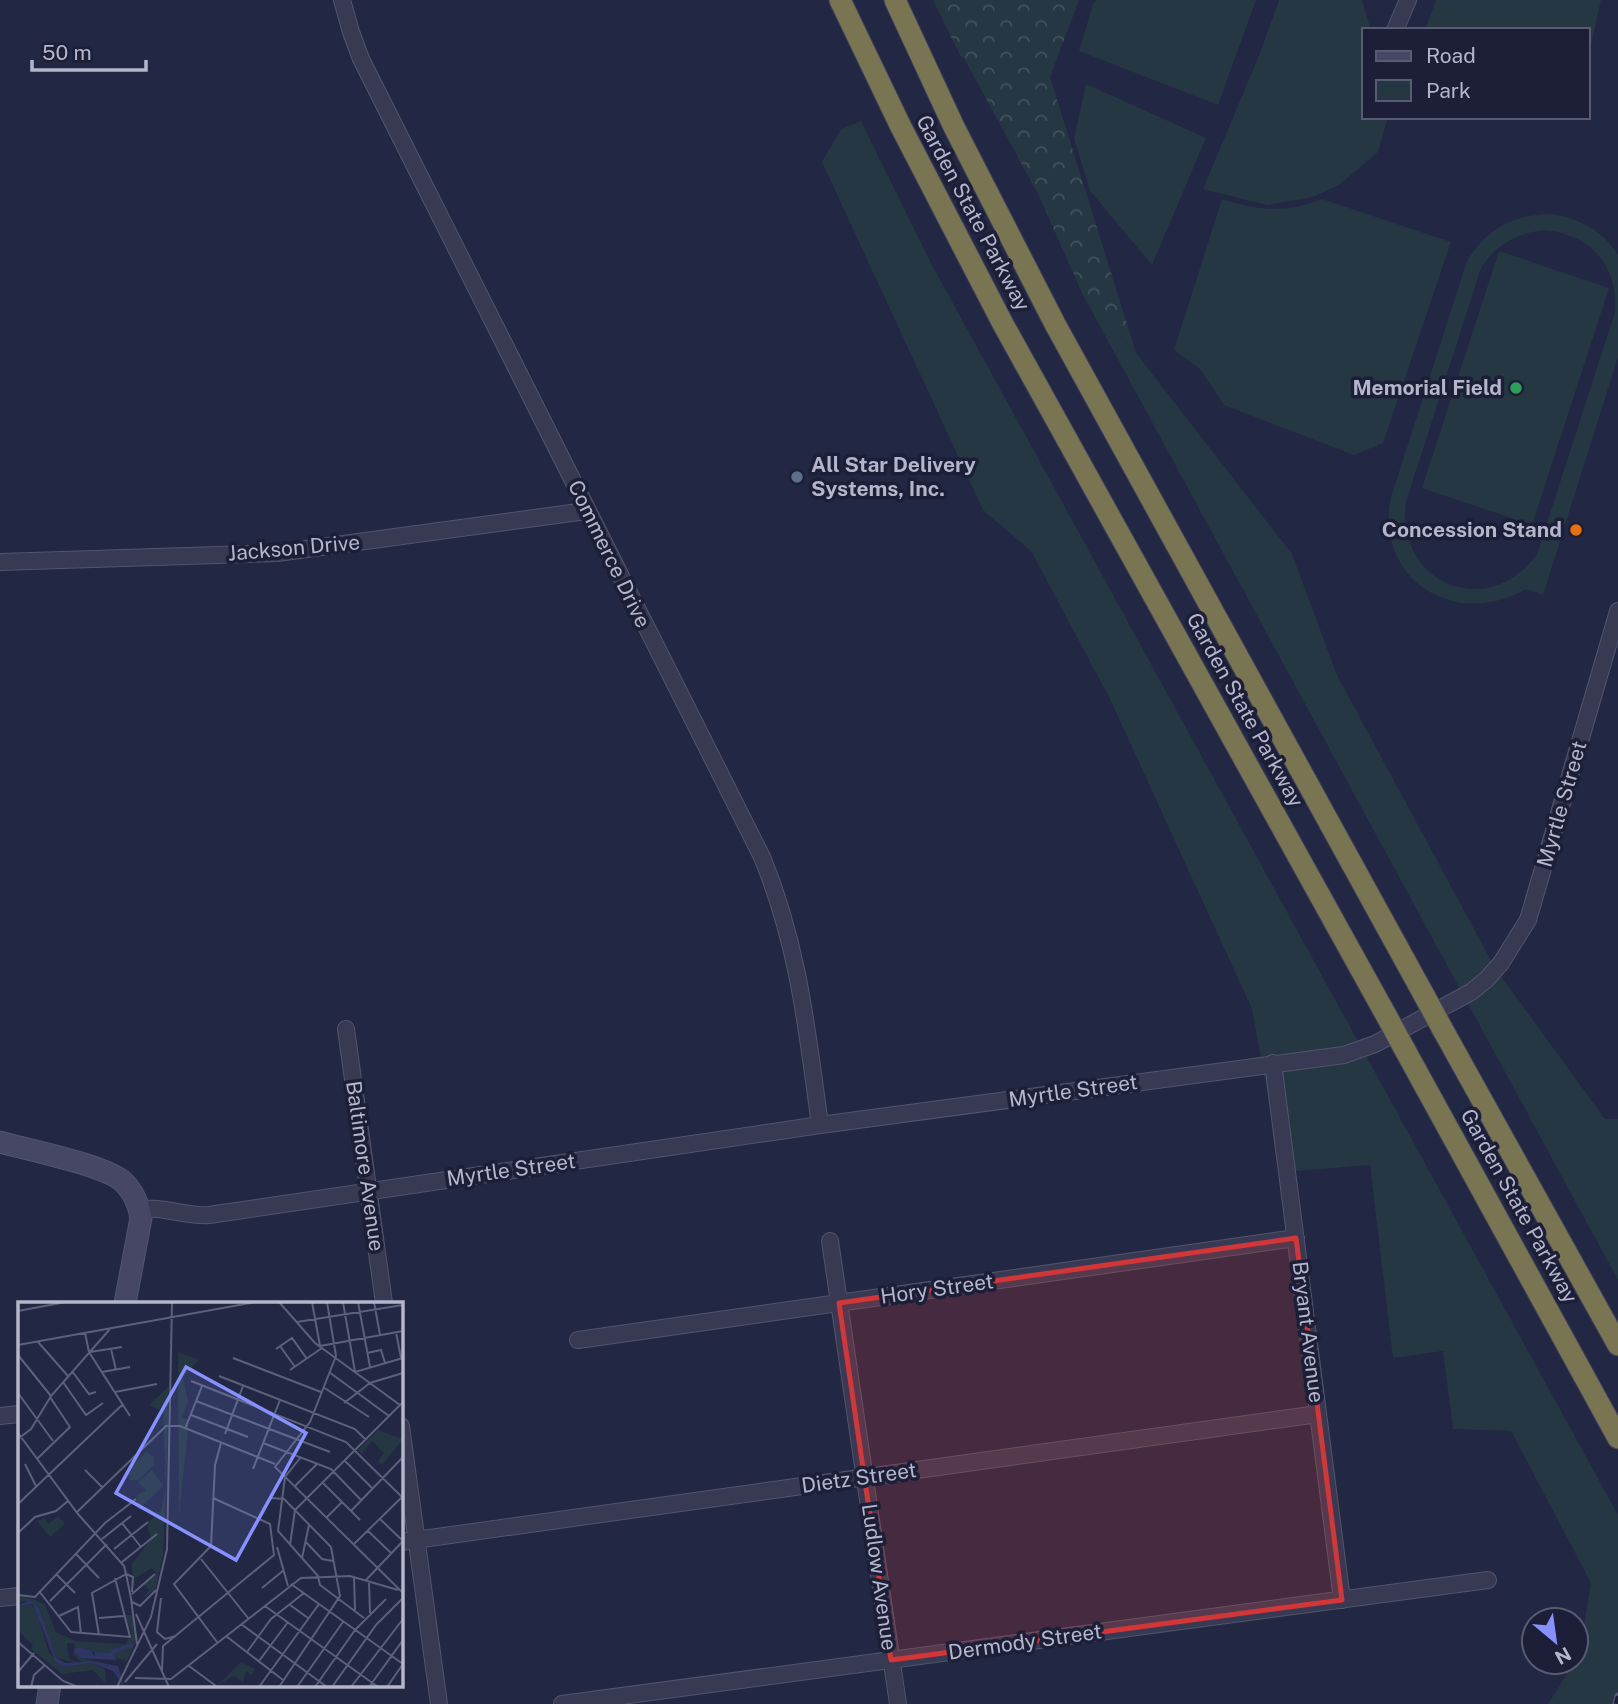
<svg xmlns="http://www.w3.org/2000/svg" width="1618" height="1704" font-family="'Public Sans',sans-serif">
	<defs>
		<pattern id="forest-crowns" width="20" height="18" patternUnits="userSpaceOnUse" patternTransform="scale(1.75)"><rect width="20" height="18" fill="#253743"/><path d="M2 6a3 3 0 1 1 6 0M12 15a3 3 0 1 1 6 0" fill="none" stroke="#42525d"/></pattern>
	</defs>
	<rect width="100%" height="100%" fill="#222743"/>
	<path fill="#253743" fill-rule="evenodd" d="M1097,0H1256L1218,105L1079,51L1093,4Z
		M1279,0H1362L1371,30H1364V75L1362,84L1364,86V117H1388L1378,152L1339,185L1313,197L1267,205L1203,189L1260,53Z
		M1436,0H1601L1588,58V30H1425Z
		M1086,84L1206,138L1152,265L1090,191L1074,139Z
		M861,121L932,265L1618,1515V1704H1548L1579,1655L1591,1583L1511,1431L1453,1429L1443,1351L1393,1358L1370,1165L1282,1172L1252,1009L1110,699L1031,551L983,510L822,162L841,129Z
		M1222,199C1257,211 1288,213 1322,199L1451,242L1383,443L1354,455L1224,405L1200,369L1174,350Z
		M1550,214C1577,217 1604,231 1618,255V357L1543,595L1526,589C1455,630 1374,579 1391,497L1467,261C1486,229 1513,215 1550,214ZM1545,230C1591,235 1618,265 1615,312L1537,554C1489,622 1395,584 1406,502L1481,268C1497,244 1517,233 1545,230Z
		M1499,251L1609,288L1532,525L1422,488Z
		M1083,295L1136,353L1292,554L1337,675L1495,968L1605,1119H1618V1280Z"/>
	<path fill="url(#forest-crowns)" d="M933,0H1079L1050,77L1136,353L1083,295L1039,196L964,58L961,57Z"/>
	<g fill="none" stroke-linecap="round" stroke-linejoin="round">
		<g stroke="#52556c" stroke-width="18">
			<path id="street" d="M342,0L351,32L361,59L762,857C799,947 807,1031 820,1125
				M1395,30L1408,0
				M0,562L277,553L586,511
				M346,1029L384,1303
				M1273,1063L1342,1600
				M140,1210C161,1205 185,1217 209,1215L820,1125L1344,1055L1375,1044L1471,992L1487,979L1501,963L1528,920L1618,611
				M830,1241L898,1704
				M578,1340L1296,1238
				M0,1416L19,1414
				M401,1426L439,1704
				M401,1542L1318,1414
				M0,1598L19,1596
				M562,1704L1488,1580"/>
		</g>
		<g stroke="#52556c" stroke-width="23">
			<path id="secondary" d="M0,1142C29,1150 99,1164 121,1180C132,1189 139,1204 141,1218L125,1303
				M47,1704L50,1685"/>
		</g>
		<g stroke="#3f4259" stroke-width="23">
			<path id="highway" d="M840,0L901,127L1003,324L1386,1015
				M895,0L954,127L1055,324L1424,995
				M1443,1030L1618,1345
				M1405,1050L1618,1438"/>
		</g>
		<use href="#street" stroke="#373a52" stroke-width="16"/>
		<use href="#secondary" stroke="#454765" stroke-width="21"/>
		<use href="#highway" stroke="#797553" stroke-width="21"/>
		<g stroke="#595c79" stroke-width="7">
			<path id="rail" d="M1616,1704L1618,1696"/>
		</g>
		<use href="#rail" stroke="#1c1f37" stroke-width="4.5" stroke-dasharray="13" stroke-linecap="butt"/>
		<g stroke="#3f4259" stroke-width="23" stroke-linecap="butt">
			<path id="highway-bridge" d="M1424,995L1443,1030
				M1386,1015L1405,1050"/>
		</g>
		<use href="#highway-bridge" stroke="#797553" stroke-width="21"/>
	</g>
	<path fill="#d33638" fill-opacity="0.2" stroke="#d33638" stroke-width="5" stroke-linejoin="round" d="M1296,1238L1342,1600L891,1660L839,1303Z"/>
	<circle fill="#2e9e5b" stroke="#1c1f37" stroke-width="2.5" cx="1516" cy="388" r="7"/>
	<circle fill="#5c6f8a" stroke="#1c1f37" stroke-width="2.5" cx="797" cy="477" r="7"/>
	<circle fill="#e8710a" stroke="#1c1f37" stroke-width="2.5" cx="1576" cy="530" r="7"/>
	<g text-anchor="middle" stroke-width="7" stroke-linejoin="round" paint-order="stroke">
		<g font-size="21" fill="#b4b6cc" stroke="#1c1f37">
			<text transform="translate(973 213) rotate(62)" y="7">Garden State Parkway</text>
			<text transform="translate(294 548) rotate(-5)" y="7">Jackson Drive</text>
			<text transform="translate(609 554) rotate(64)" y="7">Commerce Drive</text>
			<text transform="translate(1245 710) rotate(61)" y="7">Garden State Parkway</text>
			<text transform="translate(1562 804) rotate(-74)" y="7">Myrtle Street</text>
			<text transform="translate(1073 1091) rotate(-8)" y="7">Myrtle Street</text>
			<text transform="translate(365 1166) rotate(82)" y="7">Baltimore Avenue</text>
			<text transform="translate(511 1170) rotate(-8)" y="7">Myrtle Street</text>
			<text transform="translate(1519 1206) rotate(61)" y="7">Garden State Parkway</text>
			<text transform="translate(937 1289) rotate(-8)" y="7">Hory Street</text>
			<text transform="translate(1308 1332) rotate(83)" y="7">Bryant Avenue</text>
			<text transform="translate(859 1478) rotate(-8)" y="7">Dietz Street</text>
			<text transform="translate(879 1577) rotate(82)" y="7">Ludlow Avenue</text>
			<text transform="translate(1025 1642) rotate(-8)" y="7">Dermody Street</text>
		</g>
		<g font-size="21" font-weight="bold" fill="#b4b6cc" stroke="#1c1f37" text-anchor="end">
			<text x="1502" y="395">Memorial Field</text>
			<text x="811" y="472" text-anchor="start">All Star Delivery<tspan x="811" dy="24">Systems, Inc.</tspan></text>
			<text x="1562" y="537">Concession Stand</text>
		</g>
	</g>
	<g transform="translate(18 1302)">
		<rect width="385" height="385" fill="#222743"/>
		<path d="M160,50L181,58L165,75L170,100L164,115L171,118L161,214ZM151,84L148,185L145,109L131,103ZM360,128L385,137L364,163L360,159L366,151L354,139L344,152L340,148ZM128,150L136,155V163L120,178H112L109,169ZM134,168L145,184L120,208L119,193L128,189L120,180ZM40,214L47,222L32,235L19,219L27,216L30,222Z" fill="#253743"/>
		<path d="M148,185L145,253L138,286L123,298L131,288L126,282L139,272L134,266L116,277L113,263L133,237L129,221L143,209ZM0,294L16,297L27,303L38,330L57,339L107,342L114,332L107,313H115L119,337L109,359L58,345L63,356L98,364L64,360L55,352L57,342L49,341L51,357L60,361L38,356L21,306L11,298L0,301ZM11,300L18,308L31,351L45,365L73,361L87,367L88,382L75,368L44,372L13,347L15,343L0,329V304ZM223,360L237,367L234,373L228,369L225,380L216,374L200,383Z" fill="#253743"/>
		<path d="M11,298L21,306L38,356L47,361L72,359L100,364L106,385L95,369L73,361L45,365L37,359L15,302L0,304ZM60,345L74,349L76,355L77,350L94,351L99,358L63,356L56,349Z" fill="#2f3565"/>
		<path fill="none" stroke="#2f3565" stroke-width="3.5" d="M93,350L115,343"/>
		<path fill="none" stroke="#5c607a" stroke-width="2" d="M261,0L297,41L382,103M294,0L302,44L385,29M309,0L318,54L292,120L257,165L385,291M325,0L337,70L385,56M340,0L352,65M356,0L362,33M0,9L48,0M279,20L385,3M378,30L383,56M67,31L71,50L112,114M20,40L50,74M0,43L238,0M262,44L277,65M93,47L98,68M258,47L274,36L289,57M72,50L104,45M349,51L363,48L367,61M0,53L33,94M215,56L303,90M272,68L304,46M54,69L71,92L78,90M84,70L112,65M311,70L371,114M201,74L337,127L348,138M173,79L328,140L385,196M45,80L68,113L85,101M305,85L351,115M97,90L139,82M0,91L35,139M178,99L312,150M326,101L352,81L385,71M173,113L230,135M167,127L184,84M0,131L60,212L106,264L108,272L74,291L81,333M207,132L225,84M0,137L13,127L33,94L92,27M245,141L313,167L343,198M283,155L267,175L260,229L300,274L302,283L346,316M19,157L52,125L32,95M327,159L354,186M7,162L18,184M235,167L262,98M67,168L84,185M305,181L342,218M276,185L299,162M253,196L266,197L313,245L322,294L261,385M0,202L104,103M333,209L385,155M58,211L148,124H162L257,162M308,216L324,200M362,217L385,239M104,221L123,245M350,229L373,251M0,231L17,215L38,209L50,199M84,237L113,214M287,239L304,257L315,259M272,243L277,208L385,100M335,243L384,195M259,245L270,284M96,247L130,220M58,252L81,276M284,256L291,223M183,257L230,316M104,260L139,232M38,272L57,291M108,272L114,301M108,272L115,275L114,290M336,275L337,308M348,278L385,239M351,279L352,311M273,282L385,362M244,286L266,268M21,289L53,330L112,335L97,276M114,292L137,272M0,293L17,295L87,221L118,197M143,296L139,330L147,337L158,334M113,297L119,342M32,299L89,242M114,300L122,304L138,288M272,303L290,316M247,304L360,385M118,312L151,385M41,314L60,305L63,332M81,316L106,314M223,322L309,385M337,328L368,297M208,334L265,378M0,340L45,379L60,385M199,340L156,282L193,244L197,163L203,141M229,350L253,317L286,291M241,359L270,320M171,364L198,384M144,369L145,344L256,253L252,222L195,196M0,370L16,351M117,376L153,377L283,276L332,274L380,288M107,380L139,342M13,385L16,373L27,363M99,385L133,315L149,247L154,0M241,385L301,302M279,385L325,320M297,385L337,328M314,385L358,323L385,296M333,385L385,317M351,385L385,338M369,385L385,362"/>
		<path fill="#8691ff" fill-opacity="0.15" stroke="#8691ff" stroke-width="3.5" d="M168,65L288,131L218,258L98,191Z"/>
		<rect width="385" height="385" fill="none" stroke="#b4b6cc" stroke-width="3.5"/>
	</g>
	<rect x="1362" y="28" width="228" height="91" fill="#1c1f37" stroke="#595b73" stroke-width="2"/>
	<rect x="1376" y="51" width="35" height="10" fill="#454765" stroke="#595b73" stroke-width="2"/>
	<text x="1426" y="63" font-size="21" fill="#b4b6cc">Road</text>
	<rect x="1376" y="80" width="35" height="21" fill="#253743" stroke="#595b73" stroke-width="2"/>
	<text x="1426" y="98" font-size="21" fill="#b4b6cc">Park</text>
	<g transform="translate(1555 1641) rotate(151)"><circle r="33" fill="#1c1f37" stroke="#595b73" stroke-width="2"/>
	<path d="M0-5L12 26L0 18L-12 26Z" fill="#8691ff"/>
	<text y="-10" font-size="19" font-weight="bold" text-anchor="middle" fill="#b4b6cc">N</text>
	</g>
	<path d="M32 60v10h114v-10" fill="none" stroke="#b4b6cc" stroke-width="3.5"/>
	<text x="42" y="60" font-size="21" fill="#b4b6cc" stroke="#1c1f37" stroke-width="5" paint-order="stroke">50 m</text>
</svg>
